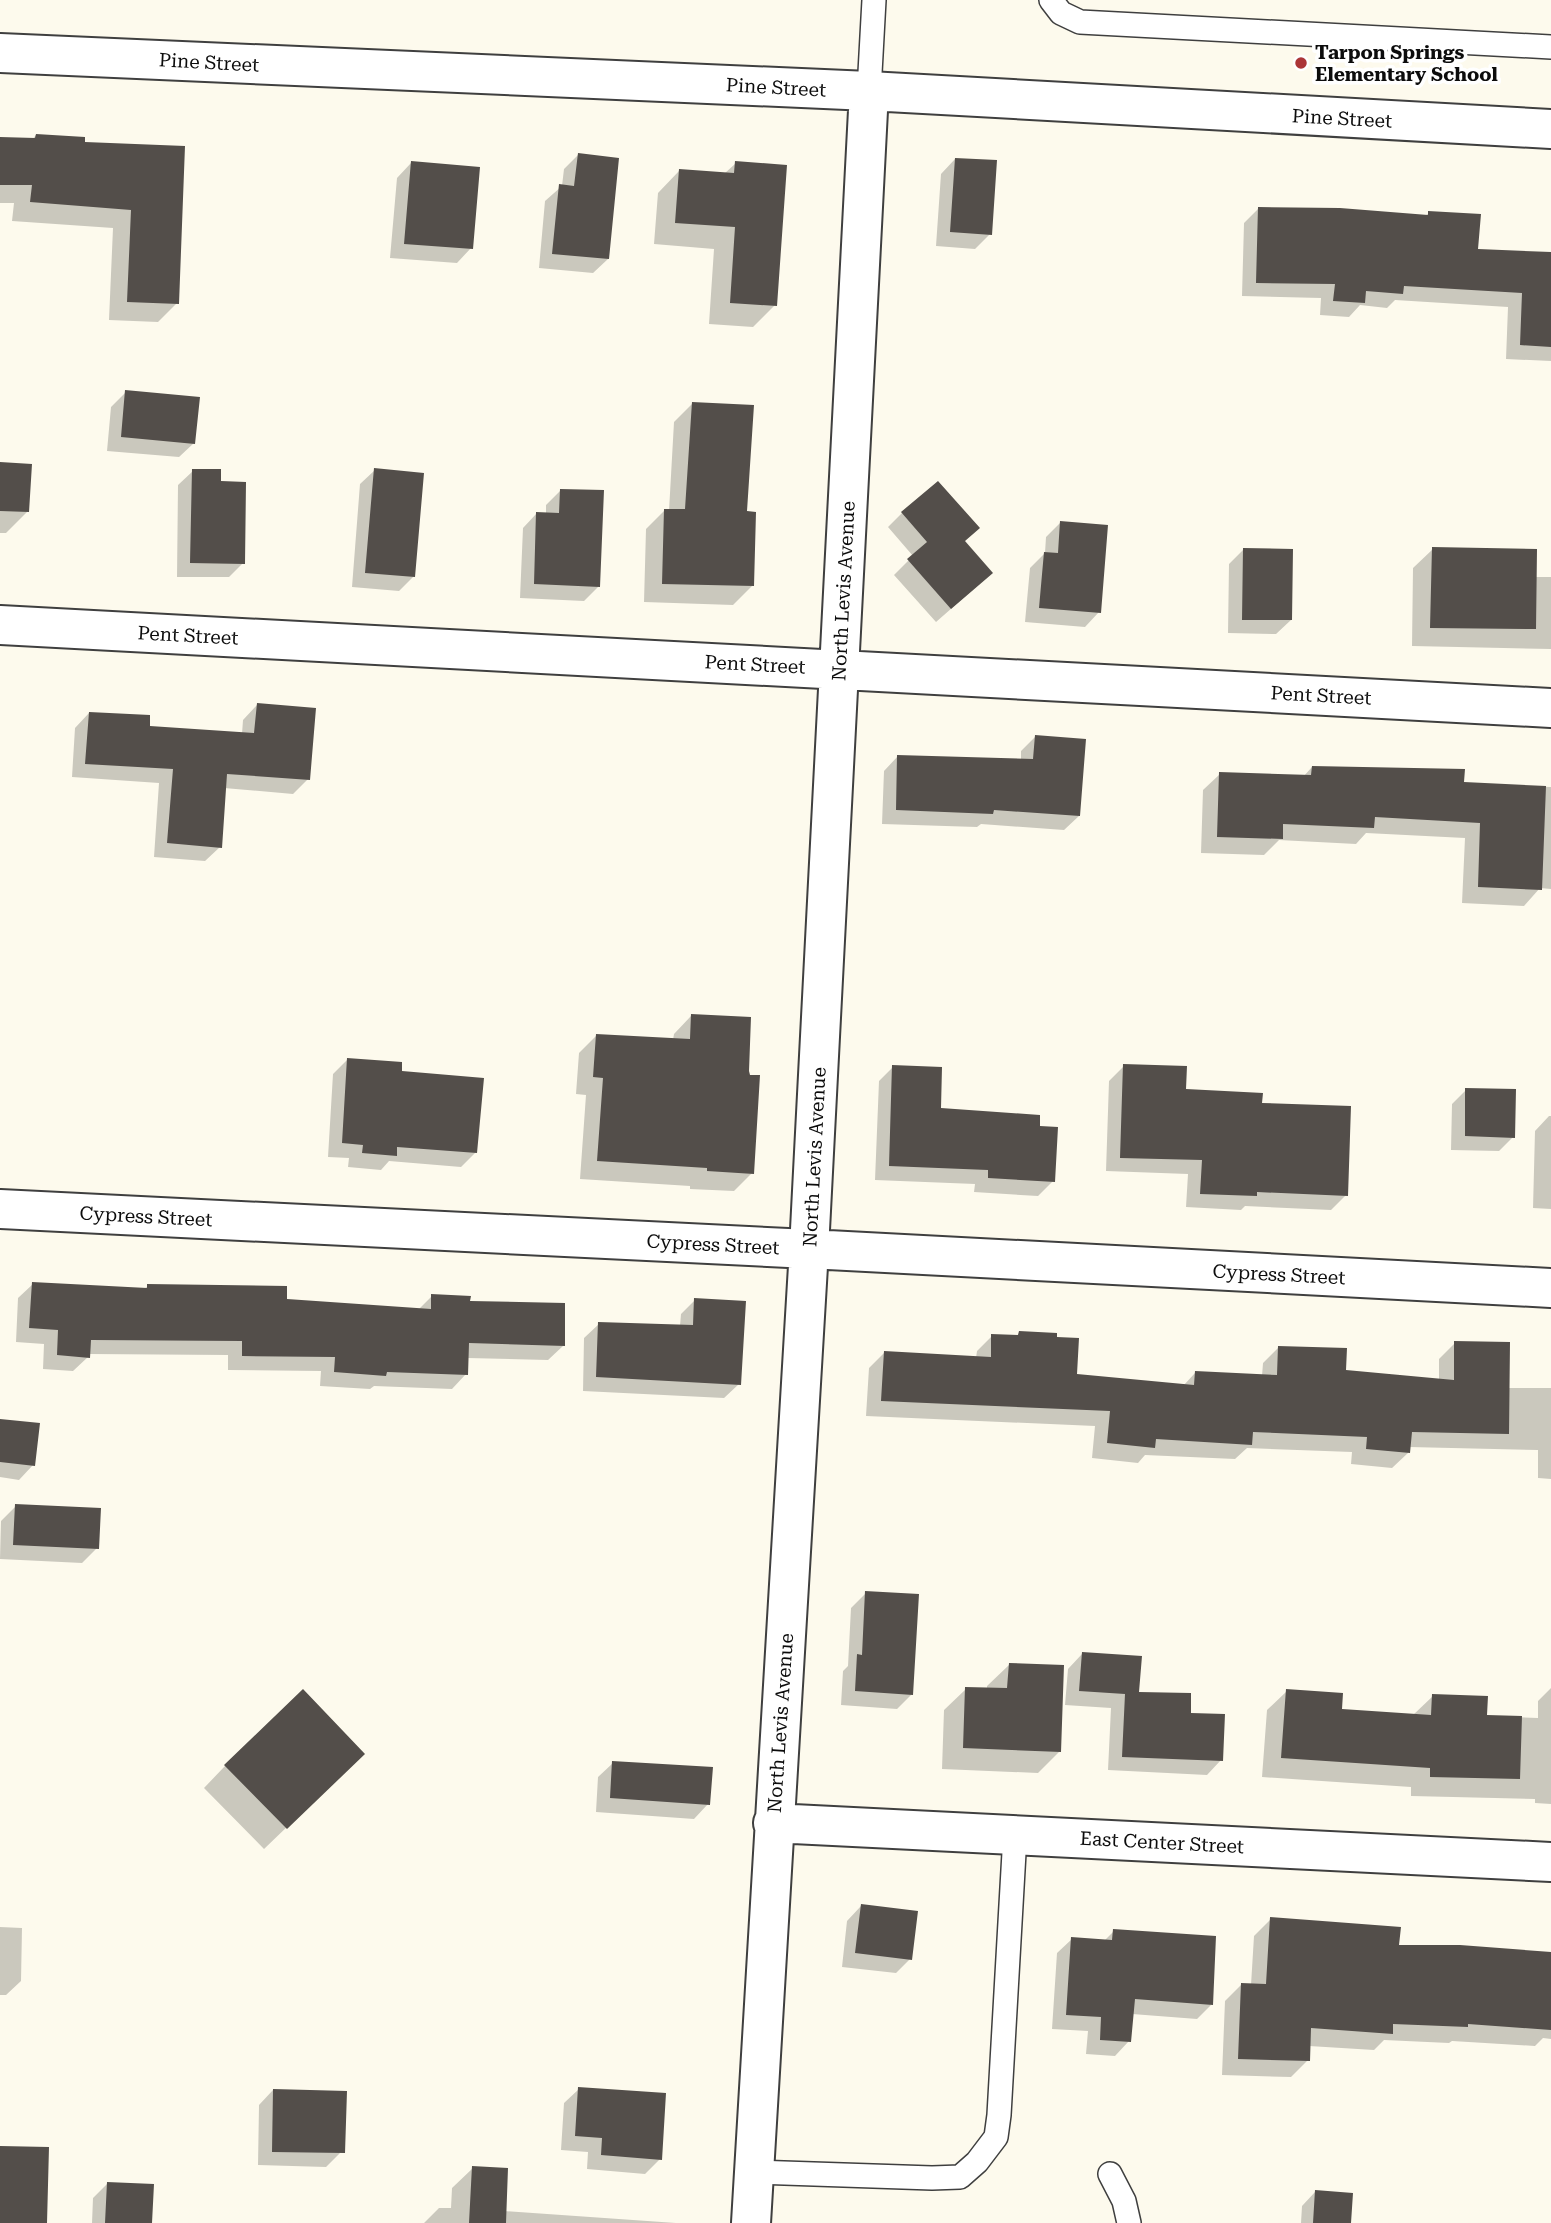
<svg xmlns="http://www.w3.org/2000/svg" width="1551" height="2223" font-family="'Roboto Serif',serif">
	<rect width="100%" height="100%" fill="#fdfaed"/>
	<path fill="#0003" d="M36,135L83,144L183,148L177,303L158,322L109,320L113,228L12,221L14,203H0V139L32,140Z
		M578,155L608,259L593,273L539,268L545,201L562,186L564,169Z
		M955,159L990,234L975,249L936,246L941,174Z
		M411,163L471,248L457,263L390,258L397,178Z
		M736,163L775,305L753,327L709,324L714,249L654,244L658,193L679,171L724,174Z
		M1258,209L1425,216L1429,213L1477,251L1551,254V361L1506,359L1508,307L1395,300L1387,308L1360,305L1349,317L1320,315L1321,298L1242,296L1244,223Z
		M126,392L194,443L179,457L107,451L111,407Z
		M693,403L745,513L752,586L733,605L644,602L646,529L664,511H669L674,422Z
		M0,464L27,512L6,533H0Z
		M375,470L414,576L399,591L352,587L360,484Z
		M193,471L219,483L243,563L229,577H177L178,485Z
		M561,490L598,587L584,601L520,598L523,528L537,513L546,514V505Z
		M902,513L964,542L976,587L936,622L894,575L913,556L888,527Z
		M1061,522L1099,612L1085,627L1025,622L1030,568L1045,553L1046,537Z
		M1433,549L1535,577H1551V649L1412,646L1413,568Z
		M1243,550L1291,620L1276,634L1228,633L1229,564Z
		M257,705L308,779L293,794L224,788L220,847L205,861L154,857L159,783L72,777L75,728L89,713L148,728L242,734L243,720Z
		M1036,736L1079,816L1064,830L981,824L977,827L882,824L884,771L898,756L1021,760V751Z
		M1312,767L1462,784L1551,787V889L1540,888L1524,906L1462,903L1465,838L1366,833L1356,844L1279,840L1264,855L1201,853L1203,790L1220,774L1303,777Z
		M691,1016L752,1173L734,1191L690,1189V1186L580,1179L586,1095L576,1094L579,1053L597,1035L673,1040L674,1034Z
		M347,1060L400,1073L476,1152L461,1167L389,1161L381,1170L348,1167L349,1158L328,1157L333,1074Z
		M1124,1066L1184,1091L1261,1105L1346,1195L1331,1210L1245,1206L1241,1210L1186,1207L1188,1174L1106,1171L1109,1081Z
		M893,1067L939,1110L1038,1128L1053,1181L1038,1196L974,1192L975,1184L875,1180L879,1081Z
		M1466,1090L1513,1137L1499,1151L1451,1150L1452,1104Z
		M1549,1116H1551V1209L1533,1208L1535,1131Z
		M33,1284L143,1290L148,1286L285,1301L418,1310L432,1296L469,1302L563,1346L548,1360L467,1358L466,1374L452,1389L374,1386L370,1389L320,1386L321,1371L228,1370V1355L88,1354V1357L73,1371L43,1369L44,1344L16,1342L18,1298Z
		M695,1300L739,1384L724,1398L583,1391L584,1338L599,1324L680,1326L681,1314Z
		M1019,1333L1076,1376L1183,1386L1195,1373L1262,1376L1263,1363L1279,1347L1344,1372L1439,1381V1359L1455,1343L1508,1388H1551V1479L1538,1478V1450L1409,1447L1408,1453L1392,1468L1351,1464L1352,1452L1247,1448L1235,1459L1145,1455L1138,1463L1092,1458L1095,1426L866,1416L869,1368L884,1353L976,1358L977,1351L992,1336L1016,1337Z
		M0,1420L33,1465L19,1480L0,1477Z
		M16,1506L97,1548L82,1563L0,1559L1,1521Z
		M866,1593L912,1694L897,1709L841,1705L843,1671L848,1666L851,1608Z
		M1082,1654L1138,1693L1189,1715L1221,1760L1207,1775L1108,1770L1111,1708L1065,1705L1068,1669Z
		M1009,1665L1060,1751L1038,1773L942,1769L944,1710L966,1689H987V1686Z
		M1551,1688V1804L1535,1803V1799L1411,1796V1787L1262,1777L1267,1710L1287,1691L1340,1711L1413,1715L1433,1696L1485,1716L1538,1718V1701Z
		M613,1763L708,1804L694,1819L596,1812L598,1777Z
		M225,1766L341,1775L264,1849L204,1788Z
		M861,1906L910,1959L896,1973L842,1967L847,1921Z
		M1271,1919L1397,1947L1551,1954V2039L1543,2038L1535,2046L1452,2041L1449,2043L1384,2040L1374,2050L1309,2046L1308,2060L1291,2077L1222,2075L1225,2001L1242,1984L1251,1985L1254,1936Z
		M0,1927L22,1928L21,1981L6,1995H0Z
		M1114,1931L1211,2005L1197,2019L1132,2014L1129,2041L1115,2056L1086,2054L1088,2031L1052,2029L1057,1953L1072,1939L1104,1941Z
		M579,2089L660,2159L645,2174L587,2169L588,2152L561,2150L564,2103Z
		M273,2090L340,2153L326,2167L258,2165L259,2105Z
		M473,2168L504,2211L676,2223H424L439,2208H451L452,2188Z
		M107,2184L150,2223H92L93,2198Z
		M1315,2192L1350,2223H1301L1302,2206Z"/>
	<path fill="#534e4a" d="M36,134L85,137V142L185,146L179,304L127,302L131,210L30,202L32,185H0V137L35,138Z
		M578,153L619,158L609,259L552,254L559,184L574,186Z
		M955,158L997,160L992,235L950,232Z
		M411,161L480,167L473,249L404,244Z
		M735,161L787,165L777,306L730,303L735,227L675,223L679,169L734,173Z
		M1258,207L1340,208L1428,215V211L1481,214L1478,249L1551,252V347L1520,345L1522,293L1404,286L1403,294L1366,291L1365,303L1333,301L1335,284L1256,283Z
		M125,390L200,397L195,444L121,437Z
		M692,402L754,405L747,511L756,512L754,586L662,584L664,509H685Z
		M0,462L32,464L29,512L0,511Z
		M374,468L424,473L415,577L365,573Z
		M192,469H221V481L246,482L245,564L190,563Z
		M938,481L980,528L965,541L993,573L951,609L907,559L927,542L901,512Z
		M560,489L604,490L600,587L534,584L536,512L559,513Z
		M1060,521L1108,525L1101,613L1039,608L1044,552L1058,553Z
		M1432,547L1537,549L1536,629L1430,628Z
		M1243,548L1293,549L1292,620H1242Z
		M257,703L316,708L310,780L227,774L222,848L167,843L173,769L85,764L89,712L150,715V726L254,733Z
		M1035,735L1086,739L1080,816L994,810L993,814L896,810L897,755L1033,759Z
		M1312,766L1465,769L1464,782L1546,786L1542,890L1478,887L1480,823L1375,817L1374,828L1283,824V839L1217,837L1219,772L1311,775Z
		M691,1014L751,1017L749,1071L750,1075H760L754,1174L707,1171V1168L597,1161L603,1078L593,1077L596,1034L690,1039Z
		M347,1058L402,1062V1071L484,1078L477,1153L397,1147V1156L362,1153L363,1145L342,1143Z
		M1123,1064L1187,1066L1186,1089L1263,1093L1262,1103L1351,1106L1348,1196L1257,1192V1196L1200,1194L1202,1160L1120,1158Z
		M892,1065L942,1067L941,1108L1040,1115V1126L1058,1127L1055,1182L988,1178V1170L889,1166Z
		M1465,1088L1516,1089L1515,1138L1465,1136Z
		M32,1282L147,1288V1284L287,1286V1299L431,1309V1294L471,1296L470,1301L565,1303V1346L469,1343L468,1375L387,1372L386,1376L334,1372L335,1357L242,1356V1341L91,1340L90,1358L57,1355L58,1330L29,1328Z
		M694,1298L746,1301L741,1385L596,1377L598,1322L693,1325Z
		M1019,1331L1057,1333V1337L1079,1338L1077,1374L1194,1385L1195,1371L1277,1375L1278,1346L1347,1348L1346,1370L1454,1380V1341L1510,1342L1509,1434L1412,1432L1410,1453L1366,1449L1367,1437L1253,1432L1252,1445L1156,1439L1155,1448L1107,1443L1110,1411L881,1401L884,1351L991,1357V1334L1018,1335Z
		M0,1419L40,1423L35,1466L0,1462Z
		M15,1504L101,1508L99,1549L13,1545Z
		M865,1591L919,1594L913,1695L855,1691L857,1654L862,1655Z
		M1082,1652L1142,1656L1139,1692L1191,1693V1713L1225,1714L1223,1761L1122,1757L1125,1694L1079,1691Z
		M1009,1663L1064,1665L1061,1752L963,1748L965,1687L1007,1688Z
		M303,1689L365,1754L287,1829L224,1765Z
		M1286,1689L1343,1693L1342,1709L1431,1715L1432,1694L1488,1696L1487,1715L1522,1716L1520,1779L1430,1777V1768L1281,1758Z
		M612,1761L713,1767L710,1805L610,1798Z
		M861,1904L918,1911L912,1960L855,1953Z
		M1270,1917L1401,1927L1399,1945H1460L1551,1952V2030L1468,2024V2027L1393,2024V2034L1311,2028L1310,2061L1238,2059L1241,1983L1266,1984Z
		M1113,1929L1216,1936L1213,2005L1135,1999L1131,2042L1100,2040L1101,2017L1066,2015L1071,1937L1112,1940Z
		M578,2087L666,2093L662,2160L601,2155L602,2138L575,2136Z
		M273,2089L347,2091L345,2153L272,2152Z
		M0,2146L49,2147L47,2223H0Z
		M472,2166L508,2168L506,2223H469Z
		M107,2182L154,2184L152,2223H105Z
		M1315,2190L1353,2193L1351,2223H1313Z"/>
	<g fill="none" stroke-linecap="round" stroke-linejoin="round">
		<g stroke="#3f3f3f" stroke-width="26">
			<path id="service" d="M1051,0L1061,13L1080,22L1551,47
				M869,91L874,0
				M754,2172L932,2178L960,2177L977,2162L996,2137L999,2115L1015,1835
				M1110,2174L1124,2201L1129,2223"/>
		</g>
		<g stroke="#3f3f3f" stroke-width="42">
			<path id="minor" d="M0,53L869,91L1551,129
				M0,625L1551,708
				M0,1209L809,1249L1551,1288
				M773,1823L1551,1862
				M751,2223L809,1249L869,91"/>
		</g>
		<use href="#service" stroke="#fff" stroke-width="23"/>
		<use href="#minor" stroke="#fff" stroke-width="38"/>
	</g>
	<circle fill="#ab3537" stroke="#fff" stroke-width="2.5" cx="1301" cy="63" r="7"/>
	<g text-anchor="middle" stroke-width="7" stroke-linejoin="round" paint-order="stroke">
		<g font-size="19" font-weight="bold" fill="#0c0c0c" stroke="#fff" text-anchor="start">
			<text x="1315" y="59">Tarpon Springs<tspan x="1315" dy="22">Elementary School</tspan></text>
		</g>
		<g font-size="19" fill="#0c0c0c" stroke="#fff">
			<text transform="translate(209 62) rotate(3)" y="7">Pine Street</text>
			<text transform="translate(776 87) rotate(3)" y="7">Pine Street</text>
			<text transform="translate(1342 118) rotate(3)" y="7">Pine Street</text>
			<text transform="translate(843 591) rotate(-87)" y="7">North Levis Avenue</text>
			<text transform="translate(188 635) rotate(3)" y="7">Pent Street</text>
			<text transform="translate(755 664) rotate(3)" y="7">Pent Street</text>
			<text transform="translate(1321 695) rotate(3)" y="7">Pent Street</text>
			<text transform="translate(814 1157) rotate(-87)" y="7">North Levis Avenue</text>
			<text transform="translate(146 1216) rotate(3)" y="7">Cypress Street</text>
			<text transform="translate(713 1244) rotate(3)" y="7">Cypress Street</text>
			<text transform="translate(1279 1274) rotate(3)" y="7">Cypress Street</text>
			<text transform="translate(780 1723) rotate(-86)" y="7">North Levis Avenue</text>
			<text transform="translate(1162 1842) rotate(3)" y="7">East Center Street</text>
		</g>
	</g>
</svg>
